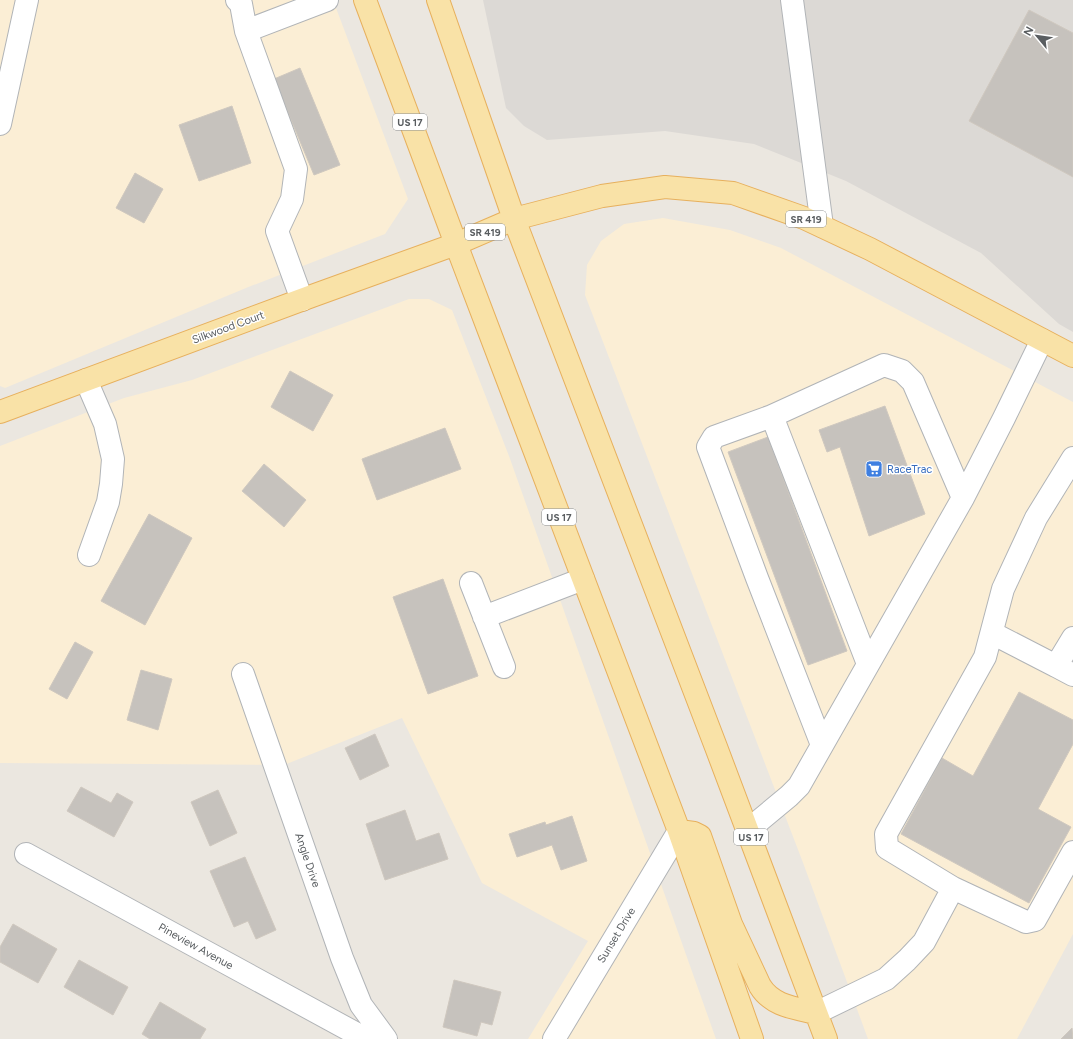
<svg xmlns="http://www.w3.org/2000/svg" width="1073" height="1039" font-family="Figtree,sans-serif">
	<rect width="100%" height="100%" fill="#ebe7e0"/>
	<path fill="#fbeed5" d="M0,0H333L408,199L385,234L246,288L5,388L0,386Z
		M663,218L730,230L781,248L1073,402V934L1017,1039H868L802,860L585,295L587,265L601,241L624,224Z
		M409,299H429L452,310L509,456L716,1039H528L588,941L482,883L402,718L284,765L0,763V446L124,398L192,380Z"/>
	<path fill="#dcd9d5" d="M483,0H1073V332L1059,324L981,253L846,181L754,144L665,131L547,140L524,126L506,108Z"/>
	<path fill="#c6c2bd" stroke="#cfc8bf" d="M1029,10L1073,33V177L969,121Z
		M300,68L340,165L314,175L274,79Z
		M232,106L251,163L199,181L179,125Z
		M135,173L163,189L144,223L116,208Z
		M290,371L333,395L313,431L271,407Z
		M885,406L925,514L869,536L840,447L827,452L819,430Z
		M445,428L461,469L377,500L362,459Z
		M768,437L847,651L808,665L728,452Z
		M264,464L306,500L284,527L242,491Z
		M149,514L192,538L145,625L101,601Z
		M443,579L478,676L428,694L393,597Z
		M75,642L93,652L67,699L49,689Z
		M141,670L172,679L158,730L127,720Z
		M1019,692L1073,720V744L1038,809L1071,827L1029,903L901,834L942,758L973,776Z
		M375,734L389,766L360,780L345,748Z
		M81,787L111,803L117,793L133,802L114,837L67,811Z
		M218,790L237,833L210,846L191,802Z
		M405,810L416,841L439,833L448,859L385,880L366,824Z
		M572,816L587,861L561,870L552,845L517,857L509,834L545,822L546,825Z
		M245,857L276,930L256,939L248,921L234,927L210,871Z
		M13,924L57,949L38,983L0,962V947Z
		M79,960L128,987L113,1015L64,987Z
		M454,980L501,992L492,1025L481,1022L477,1036L443,1027Z
		M160,1002L206,1029L200,1039H150L142,1034Z
		M1072,1028L1073,1039H1061Z"/>
	<g fill="none" stroke-linecap="round" stroke-linejoin="round">
		<g stroke="#b1b4b7" stroke-width="24">
			<path id="minor" d="M237,0L241,4L246,31L296,169L292,199L277,231L302,300
				M792,0L822,226
				M246,31L327,0
				M0,124L27,0
				M86,380L105,424L113,459L111,484L108,502L89,555
				M772,416L714,437L708,447L757,578L822,745
				M471,583L504,667
				M484,617L583,579
				M992,633L1056,666
				M1073,638L1056,666L1073,675
				M868,664L772,416L884,365L902,371L913,382L963,498
				M243,674L342,958L361,1005L386,1039
				M748,830L789,796L799,786L963,498L1004,418L1042,340
				M26,854L366,1039
				M953,888L1026,922L1035,920L1073,852
				M816,1013L886,979L907,960L924,942L953,888L887,848L886,834L985,657L1003,589L1036,518L1073,458
				M554,1039L679,831"/>
		</g>
		<g stroke="#e7b05d" stroke-width="24">
			<path id="major" d="M365,0L456,244L679,831L752,1039
				M438,0L514,219L716,747L826,1039
				M0,412L312,296L456,244L514,219L602,196L665,187L733,193L804,218L870,249L1073,356
				M679,831L694,833L700,836L731,924L760,986C772,1006 795,1008 816,1013"/>
		</g>
		<use href="#minor" stroke="#fff" stroke-width="22"/>
		<use href="#major" stroke="#f9e2a7" stroke-width="22"/>
	</g>
	<defs>
		<g id="supermarket-square" transform="scale(0.9)"><rect x="-9" y="-9" width="18" height="18" rx="4" fill="#3f7fe0" stroke="#fff"/><path d="M-6-5.5h2.5l.6 2H6L4.5 2H-2.5L-4.4-4H-6ZM-1.5 3.2a1.3 1.3 0 1 0 .1 0ZM3 3.2a1.3 1.3 0 1 0 .1 0Z" fill="#fff"/></g>
	</defs>
	<g fill-rule="evenodd">
		<use href="#supermarket-square" x="874" y="469"/>
	</g>
	<g text-anchor="middle" stroke-width="3" stroke-linejoin="round" paint-order="stroke">
		<g fill="#fff" stroke="#8b8e90" stroke-width="1">
			<rect x="393" y="114" width="34" height="16" rx="3"/>
			<rect x="786" y="211" width="40" height="16" rx="3"/>
			<rect x="465" y="224" width="40" height="16" rx="3"/>
			<rect x="542" y="509" width="34" height="16" rx="3"/>
			<rect x="734" y="829" width="34" height="16" rx="3"/>
		</g>
		<g font-size="10" font-weight="bold" fill="#595d60">
			<text x="410" y="126">US 17</text>
			<text x="806" y="223">SR 419</text>
			<text x="485" y="236">SR 419</text>
			<text x="559" y="521">US 17</text>
			<text x="751" y="841">US 17</text>
		</g>
		<g font-size="11" fill="#595d60" stroke="#fff">
			<text transform="translate(228 327) rotate(-20)" y="4">Silkwood Court</text>
			<text transform="translate(308 860) rotate(71)" y="4">Angle Drive</text>
			<text transform="translate(616 935) rotate(-59)" y="4">Sunset Drive</text>
			<text transform="translate(196 946) rotate(29)" y="4">Pineview Avenue</text>
		</g>
		<g font-size="11" fill="#366cbe" stroke="#fff" text-anchor="start">
			<text x="887" y="473">RaceTrac</text>
		</g>
	</g>
	<g transform="translate(1037 36) rotate(299)" stroke="#ffffff" stroke-width="3" paint-order="stroke">
	<path d="M0-3L7 15L0 10L-7 15Z" fill="#595d60"/>
	<text y="-6" font-size="11" font-weight="bold" text-anchor="middle" fill="#595d60">N</text>
	</g>
</svg>
